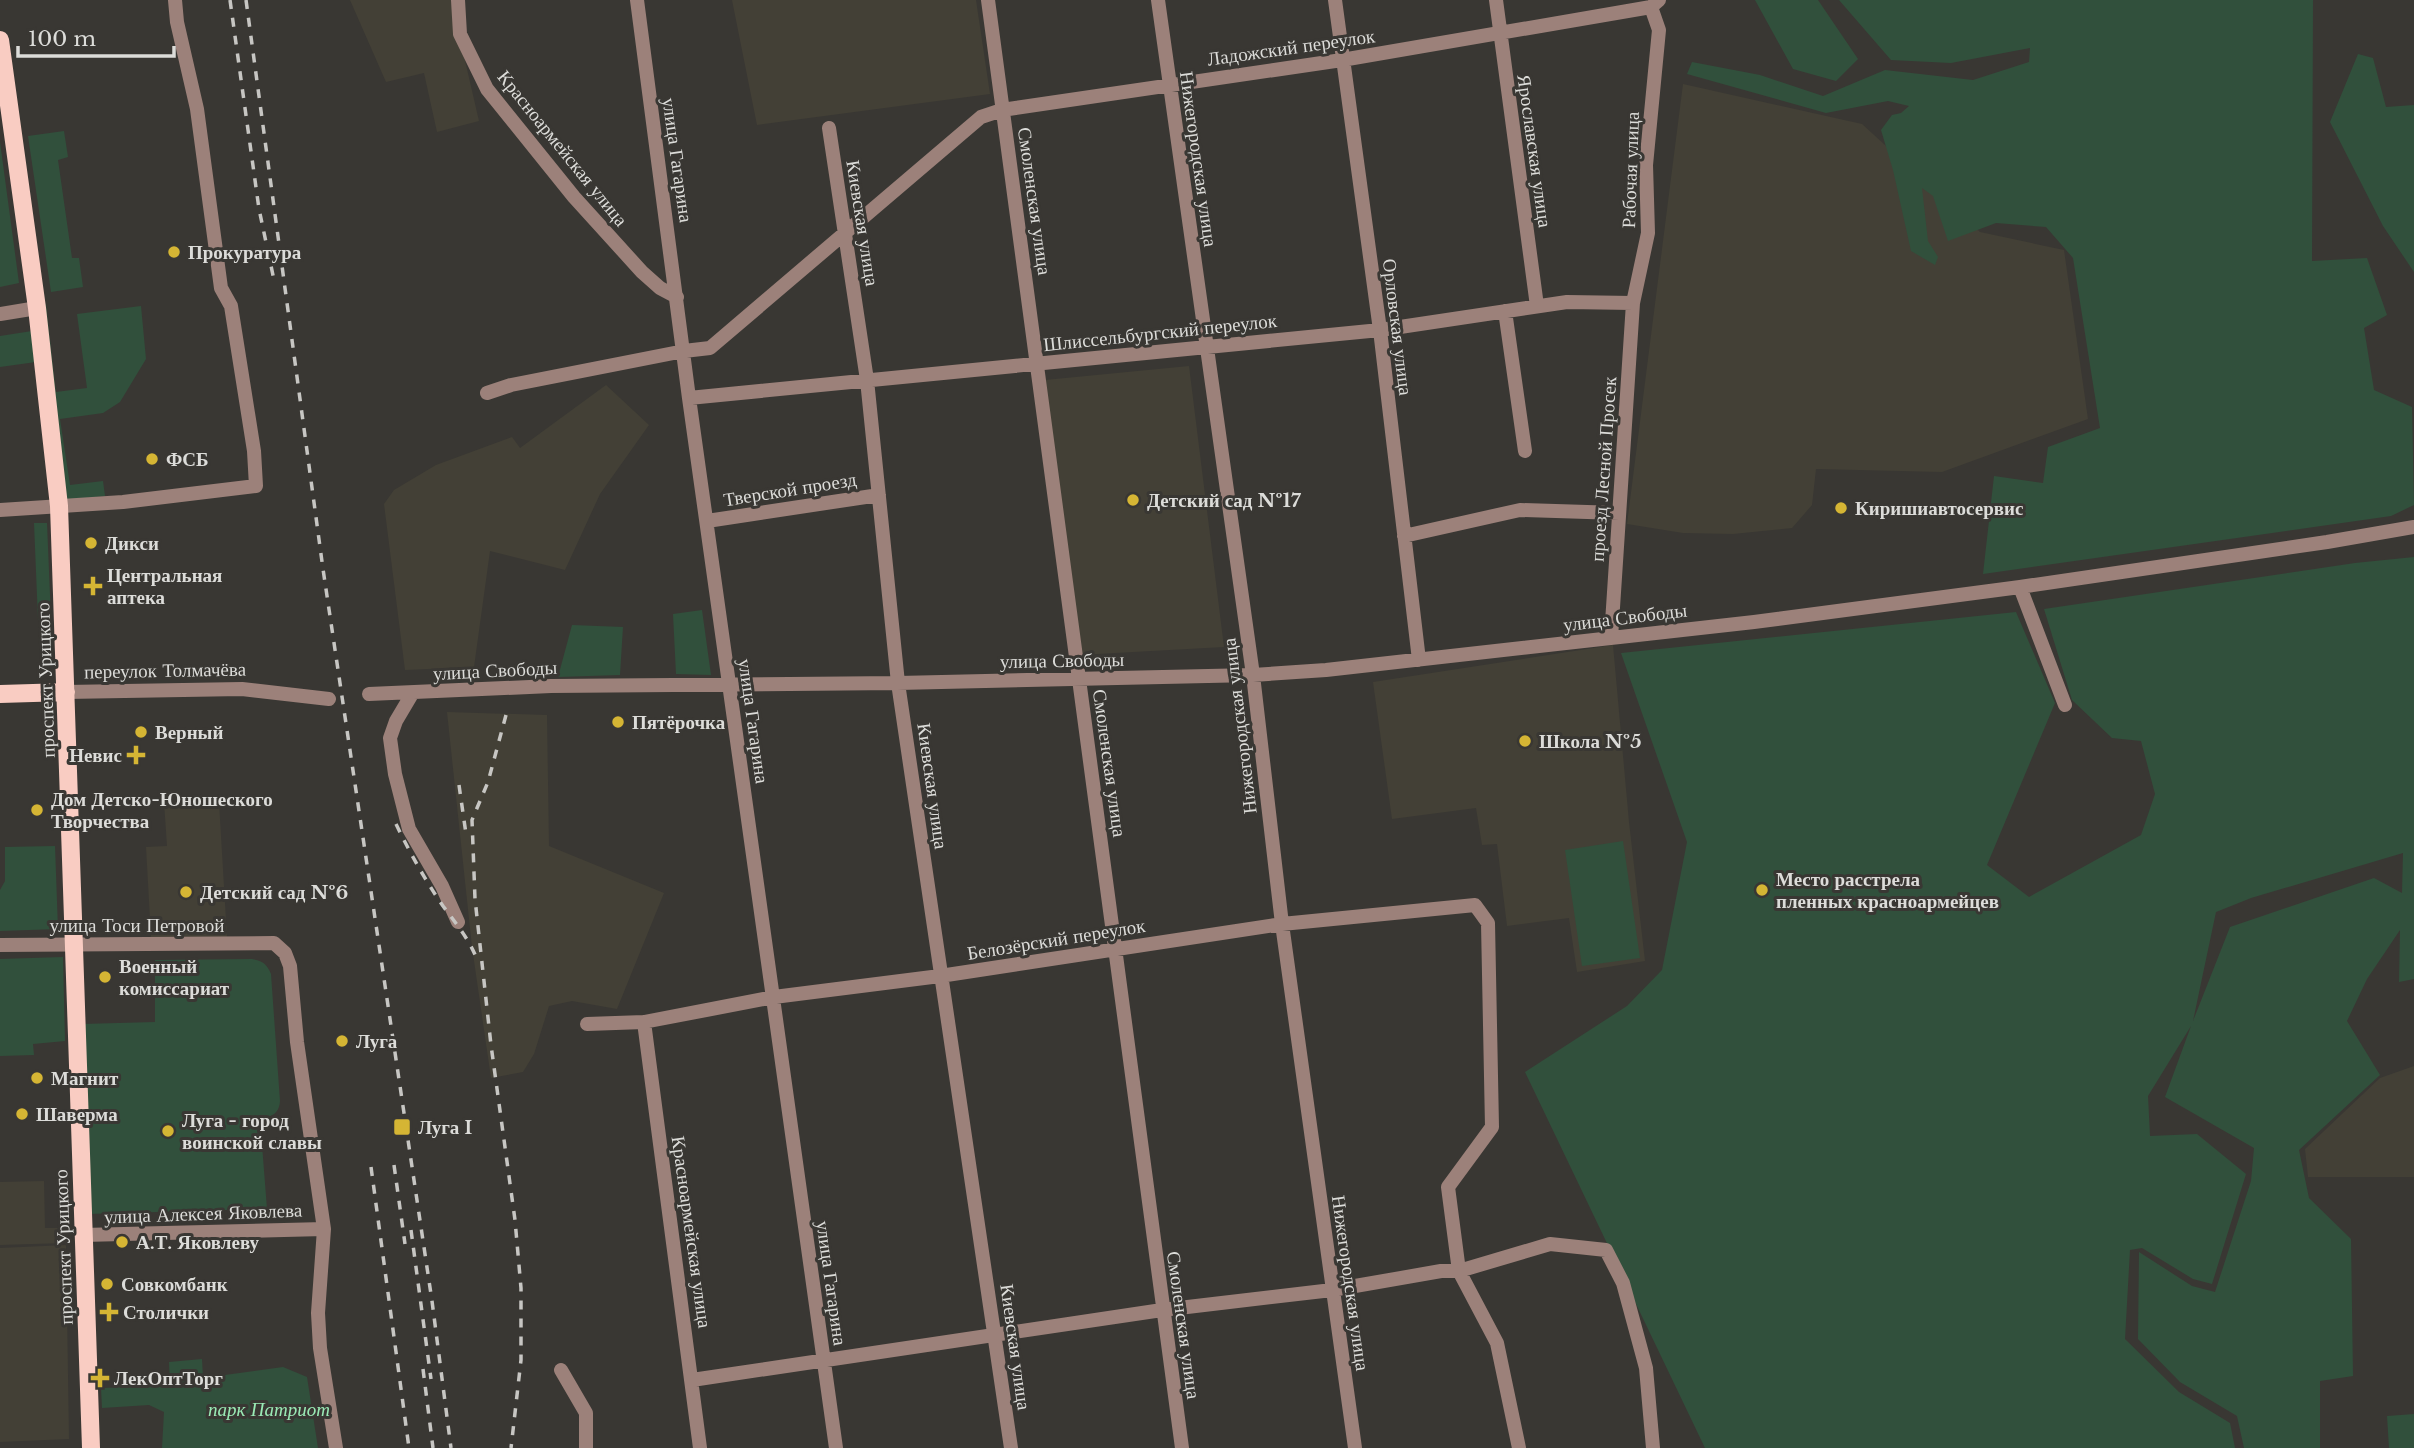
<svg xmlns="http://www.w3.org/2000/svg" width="2414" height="1448" font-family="'Libre Baskerville',serif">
	<rect width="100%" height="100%" fill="#393733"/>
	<path fill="#434036" d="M350,0H451L479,121L437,132L424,73L386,82Z
		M732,0H976L990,94L757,125Z
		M1683,84L1862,124L1980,232L2064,250L2088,419L1942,472L1816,469L1812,505L1792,528L1733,534L1683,533L1627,524Z
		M1189,366L1224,647L1079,655L1045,380Z
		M606,385L649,425L600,494L565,570L490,551L474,667L405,670L384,504L394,490L436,465L512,437L520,448Z
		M1613,645L1629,822L1645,961L1577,972L1569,918L1507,926L1497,844L1482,845L1476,808L1392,819L1373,682Z
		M447,712L547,715L549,846L664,893L617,1009L572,1001L549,1006L534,1054L523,1072L491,1078L472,947Z
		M164,802H219L227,937H151L146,847L167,846Z
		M2414,1066V1177H2308L2305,1149L2380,1078Z
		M44,1181L45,1228H65L66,1243L0,1245V1182Z
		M66,1245L69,1439L0,1442V1248Z"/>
	<path fill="#31503c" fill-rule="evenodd" d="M1755,0H1818L1858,59L1836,81L1793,69Z
		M1839,0H2313L2312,261L2367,258L2387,315L2364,328L2374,390L2412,407L2414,505L2391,516L1983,574L1994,476L2043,483L2048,447L2100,428L2073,258L2046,227L1996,223L1948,241L1933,196L1922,188L1928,241L1938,257L1935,265L1911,251L1893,170L1881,130L1892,115L1901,113L1909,106L1888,101L1826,113L1687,74L1692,62L1760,75L1823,96L1885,70L1973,80L2029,62L2030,48L1951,63L1891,60Z
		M2358,54L2373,58L2386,107L2414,105V272L2383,226L2330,122Z
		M64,131L68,157L58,160L72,258H79L83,287L51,292L28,136Z
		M0,142L19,283L0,287Z
		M46,304L56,392L87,388L77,314L141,306L146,359L120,402L103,413L60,419L70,485L103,481L105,496L60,501L35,305Z
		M32,331L36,362L0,367V336Z
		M34,523H47L51,619L38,620Z
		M2414,557V979L2399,982L2400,930L2367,979L2347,1021L2380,1075L2299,1150L2309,1198L2351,1239L2353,1376L2320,1381V1448H2244L2237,1416L2180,1382L2138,1339L2139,1252L2192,1286L2215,1292L2251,1181L2254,1148L2165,1097L2191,1026L2148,1096L2150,1136L2197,1134L2246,1174L2212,1284L2193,1279L2142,1248L2130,1250L2125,1339L2179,1392L2230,1423L2235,1448H1705L1525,1072L1627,1006L1662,970L1687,842L1621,653L2016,612L2055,703L1987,865L2029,897L2141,835L2155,794L2141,741L2112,738L2072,700L2044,609L2355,563ZM2403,853L2402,893L2374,878L2230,927L2193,1021L2216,912L2251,898Z
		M702,610L711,675L676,674L673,614Z
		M572,625L623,627L620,675L558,677Z
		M1623,841L1640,958L1582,966L1565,850Z
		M55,846L58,929L0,931V890L5,881V847Z
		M63,957L65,1041L33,1044L34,1055L0,1056V959Z
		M252,959C263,961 267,964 271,974L280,1101C279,1115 271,1116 260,1119L267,1209L87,1214L82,1024L155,1022V960Z
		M202,1359L203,1378L283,1367L307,1377L318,1448H162L164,1412L149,1405L102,1408L101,1388L170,1386L169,1362Z
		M2414,1414V1448H2389L2387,1416Z"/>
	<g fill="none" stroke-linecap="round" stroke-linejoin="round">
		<path stroke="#9c817a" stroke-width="14" d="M458,0L460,34L487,89L574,197L642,272L660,288L677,297
			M637,0L689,398L836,1448
			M988,0L1182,1448
			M1158,0L1253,675L1282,924L1355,1448
			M1335,0L1380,330L1419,660
			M1496,0L1537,306
			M829,128L867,380L898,683L1011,1448
			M1505,311L1525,451
			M0,314L37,308
			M487,393L511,385L684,351L710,348L981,117L1002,110L1342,60L1651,7
			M689,398L1380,330L1567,302L1633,303
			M0,510L123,502L256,486L254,451L231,306L221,288L197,109L177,22L175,0
			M707,521L879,495
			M1404,536L1520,510L1619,513
			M2020,587L2065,705
			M1611,638L1633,303L1648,233L1646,165L1659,30L1651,7L1659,0
			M66,692L242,689L329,699
			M369,694L551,686L898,683L1253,675L1326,670L1754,622L2020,587L2327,542L2414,527
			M412,694L396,721L390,738L395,774L409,829L442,886L458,922
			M0,945L274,943L285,953L290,966L297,1042L324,1229L318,1313L320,1348L336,1448
			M644,1022L700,1448
			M587,1024L644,1022L774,997L940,976L1282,924L1475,905L1488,923L1492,1127L1448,1187L1459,1271L1497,1343L1519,1448
			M83,1235L324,1229
			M561,1370L586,1413V1448
			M692,1380L1162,1310L1332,1290L1441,1271H1459L1550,1244L1606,1250L1623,1283L1646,1368L1653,1448"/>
		<path stroke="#f9ccc2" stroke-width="18" d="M0,40L37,308L59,506L91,1448
			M0,694L66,692"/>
		<path stroke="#c7c6c3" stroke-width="3.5" stroke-dasharray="9 9" stroke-linecap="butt" d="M230,0L259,209L274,280
			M246,0L323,569L432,1301L451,1448
			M506,715L488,782L472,820L475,899L491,1045L515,1220L521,1288V1360L511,1448
			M459,785L466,834
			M396,824C410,853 425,880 443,906C457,925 470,940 478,962
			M394,1165L405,1244
			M371,1167L409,1448
			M411,1230L431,1379
			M423,1369L433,1448"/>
	</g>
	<g fill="#d5b534" stroke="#393733" stroke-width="2.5">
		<circle cx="174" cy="252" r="7"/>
		<circle cx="152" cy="459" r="7"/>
		<circle cx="1133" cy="500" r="7"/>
		<circle cx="1841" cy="508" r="7"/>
		<circle cx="91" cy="543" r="7"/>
		<path d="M89.5 575.5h7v7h7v7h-7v7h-7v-7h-7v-7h7z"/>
		<circle cx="618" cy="722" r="7"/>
		<circle cx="141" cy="732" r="7"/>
		<circle cx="1525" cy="741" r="7"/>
		<path d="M132.5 744.5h7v7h7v7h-7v7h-7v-7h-7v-7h7z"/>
		<circle cx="37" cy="810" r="7"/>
		<circle cx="1762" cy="890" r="7"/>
		<circle cx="186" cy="892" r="7"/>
		<circle cx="105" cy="977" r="7"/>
		<circle cx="342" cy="1041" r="7"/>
		<circle cx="37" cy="1078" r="7"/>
		<circle cx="22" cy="1114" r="7"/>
		<rect x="393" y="1118" width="18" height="18" rx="3.5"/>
		<circle cx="168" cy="1131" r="7"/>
		<circle cx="122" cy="1242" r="7"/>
		<circle cx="107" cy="1284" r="7"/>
		<path d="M105.5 1301.5h7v7h7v7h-7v7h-7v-7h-7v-7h7z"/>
		<path d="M96.5 1367.5h7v7h7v7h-7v7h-7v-7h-7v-7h7z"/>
	</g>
	<g text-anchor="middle" stroke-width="6" stroke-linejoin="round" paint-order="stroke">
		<g font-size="19" fill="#dcdcd9" stroke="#393733">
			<text transform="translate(1291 47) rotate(-8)" y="7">Ладожский переулок</text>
			<text transform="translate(563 148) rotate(51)" y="7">Красноармейская улица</text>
			<text transform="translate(1535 151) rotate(82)" y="7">Ярославская улица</text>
			<text transform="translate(1199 159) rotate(82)" y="7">Нижегородская улица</text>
			<text transform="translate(678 160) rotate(82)" y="7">улица Гагарина</text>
			<text transform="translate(1630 170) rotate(-88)" y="7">Рабочая улица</text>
			<text transform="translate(1035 201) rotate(82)" y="7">Смоленская улица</text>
			<text transform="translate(863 223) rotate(81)" y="7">Киевская улица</text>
			<text transform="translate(1398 327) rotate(83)" y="7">Орловская улица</text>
			<text transform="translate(1160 332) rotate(-6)" y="7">Шлиссельбургский переулок</text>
			<text transform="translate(1603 469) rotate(-86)" y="7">проезд Лесной Просек</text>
			<text transform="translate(790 489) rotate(-9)" y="7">Тверской проезд</text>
			<text transform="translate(1625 617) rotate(-7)" y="7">улица Свободы</text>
			<text transform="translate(1062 660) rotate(-1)" y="7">улица Свободы</text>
			<text transform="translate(165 670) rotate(-1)" y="7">переулок Толмачёва</text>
			<text transform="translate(495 670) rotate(-3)" y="7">улица Свободы</text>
			<text transform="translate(45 680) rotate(-92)" y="7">проспект Урицкого</text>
			<text transform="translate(754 721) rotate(82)" y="7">улица Гагарина</text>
			<text transform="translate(1239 726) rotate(-97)" y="7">Нижегородская улица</text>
			<text transform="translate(1110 763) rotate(82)" y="7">Смоленская улица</text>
			<text transform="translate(933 786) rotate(82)" y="7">Киевская улица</text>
			<text x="137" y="932">улица Тоси Петровой</text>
			<text transform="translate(1056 939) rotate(-9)" y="7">Белозёрский переулок</text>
			<text transform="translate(203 1213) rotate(-2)" y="7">улица Алексея Яковлева</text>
			<text transform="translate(692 1232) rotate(82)" y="7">Красноармейская улица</text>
			<text transform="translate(63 1247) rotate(-92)" y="7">проспект Урицкого</text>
			<text transform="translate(832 1283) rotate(82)" y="7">улица Гагарина</text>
			<text transform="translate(1351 1283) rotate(82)" y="7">Нижегородская улица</text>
			<text transform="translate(1184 1325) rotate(82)" y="7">Смоленская улица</text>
			<text transform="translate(1016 1347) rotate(82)" y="7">Киевская улица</text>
		</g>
		<g font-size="19" font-weight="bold" fill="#dcdcd9" stroke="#393733" text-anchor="start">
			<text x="188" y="259">Прокуратура</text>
			<text x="166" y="466">ФСБ</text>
			<text x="1147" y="507">Детский сад №17</text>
			<text x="1855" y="515">Киришиавтосервис</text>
			<text x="105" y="550">Дикси</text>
			<text x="107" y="582">Центральная<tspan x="107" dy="22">аптека</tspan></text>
			<text x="632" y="729">Пятёрочка</text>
			<text x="155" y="739">Верный</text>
			<text x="1539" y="748">Школа №5</text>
			<text x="122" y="762" text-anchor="end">Невис</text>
			<text x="51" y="806">Дом Детско-Юношеского<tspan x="51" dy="22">Творчества</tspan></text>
			<text x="1776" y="886">Место расстрела<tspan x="1776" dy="22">пленных красноармейцев</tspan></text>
			<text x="200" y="899">Детский сад №6</text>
			<text x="119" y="973">Военный<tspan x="119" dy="22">комиссариат</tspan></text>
			<text x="356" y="1048">Луга</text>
			<text x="51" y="1085">Магнит</text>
			<text x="36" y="1121">Шаверма</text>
			<text x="182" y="1127">Луга - город<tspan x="182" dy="22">воинской славы</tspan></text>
			<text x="418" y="1134">Луга I</text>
			<text x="136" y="1249">А.Т. Яковлеву</text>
			<text x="121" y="1291">Совкомбанк</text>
			<text x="123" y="1319">Столички</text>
			<text x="114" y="1385">ЛекОптТорг</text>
		</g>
		<g font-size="19" font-style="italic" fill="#9aeab5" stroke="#393733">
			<text x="269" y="1416">парк Патриот</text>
		</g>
	</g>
	<path d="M18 46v10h156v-10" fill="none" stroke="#dcdcd9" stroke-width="3.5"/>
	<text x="28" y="46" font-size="21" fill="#dcdcd9" stroke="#393733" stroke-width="5" paint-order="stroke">100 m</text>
</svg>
